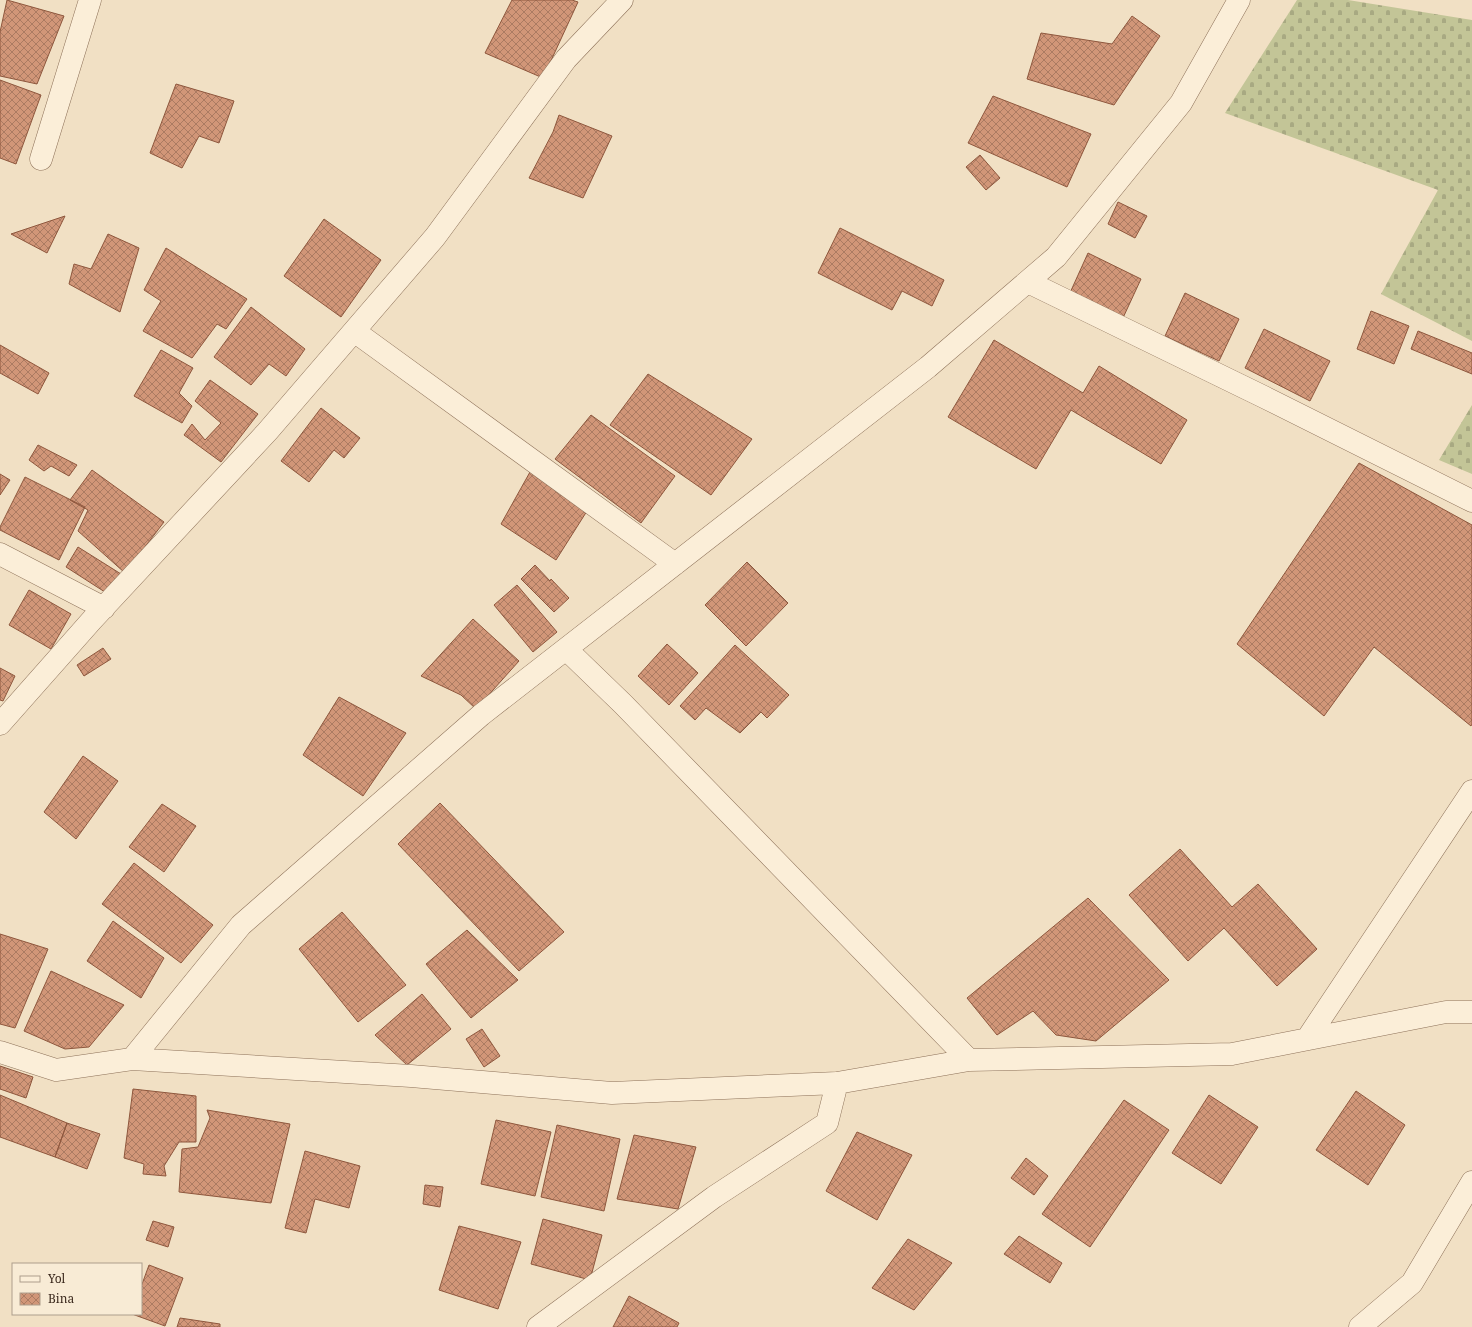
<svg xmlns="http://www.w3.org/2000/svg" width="1472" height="1327" font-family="'Noto Serif',serif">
	<defs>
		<pattern id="cemetery-stones" width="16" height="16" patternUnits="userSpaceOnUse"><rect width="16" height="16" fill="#c3c597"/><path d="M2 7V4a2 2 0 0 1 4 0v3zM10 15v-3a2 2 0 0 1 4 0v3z" fill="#a8a982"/></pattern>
		<pattern id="building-cross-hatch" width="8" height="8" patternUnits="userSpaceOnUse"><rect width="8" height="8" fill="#d19678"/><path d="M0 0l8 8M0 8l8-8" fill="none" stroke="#ab7b62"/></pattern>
	</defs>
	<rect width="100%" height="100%" fill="#f1e0c4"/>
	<path fill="url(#cemetery-stones)" d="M1297,0H1348L1472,20V341L1381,294L1438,190L1225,113Z
		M1472,405V474L1439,460Z"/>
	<path fill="url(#building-cross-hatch)" stroke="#8e573d" d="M7,0L64,16L37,84L0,76V32Z
		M512,0H572L578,2L543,78L485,53Z
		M1132,16L1160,36L1114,105L1027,79L1041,33L1112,44Z
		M0,80L41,95L16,164L0,158Z
		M176,84L234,101L219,143L199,136L182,168L150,153Z
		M993,96L1091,134L1067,187L968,143Z
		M559,115L612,136L583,198L529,178L553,132Z
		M980,155L1000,178L986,190L966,167Z
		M1118,202L1147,216L1135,238L1108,224Z
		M65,216L47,253L11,234Z
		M324,219L381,260L341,317L284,276Z
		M840,228L944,280L932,306L902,291L892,310L818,273Z
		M108,234L139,248L120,312L69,284L74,264L91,269Z
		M166,248L247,299L226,329L217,324L192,358L143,331L161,301L144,290Z
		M1088,253L1141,279L1122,320L1069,295Z
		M1185,293L1239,319L1219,361L1165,336Z
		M251,307L305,349L286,376L269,364L251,385L214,357Z
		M1371,311L1409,326L1394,364L1357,349Z
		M1264,329L1330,361L1310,401L1245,368Z
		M1418,331L1472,353V374L1411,349Z
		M994,340L1083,393L1099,366L1187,420L1161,464L1071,410L1036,469L948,417Z
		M0,345L49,373L38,394L0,373Z
		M161,350L193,368L179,393L192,406L182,423L134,396Z
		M648,374L752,439L711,495L610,425Z
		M210,380L258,414L221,462L184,435L192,424L205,440L221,423L195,401Z
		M321,408L360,438L344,458L334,450L309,482L281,461Z
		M591,415L675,476L641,523L555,459Z
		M38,445L77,465L69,476L51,466L44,471L29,460Z
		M1359,463L1472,525V724L1471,726L1374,647L1324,716L1237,644Z
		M92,470L164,522L125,573L78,531L88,510L70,500Z
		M530,472L587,511L556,560L501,524Z
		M0,474L10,480L0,495Z
		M25,477L85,507L59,560L0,530V527Z
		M78,547L121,574L108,594L66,567Z
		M747,562L788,603L746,646L705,605Z
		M535,565L550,581L551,579L569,598L554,612L521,579Z
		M517,585L557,632L533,652L494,605Z
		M29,590L71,614L51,649L9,625Z
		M473,619L519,661L476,709L461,695L421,676Z
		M667,644L698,673L669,705L638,676Z
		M735,645L789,695L767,718L761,712L740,733L706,708L695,720L680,706Z
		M103,648L111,659L84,676L77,665Z
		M0,668L15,676L3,701L0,700Z
		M339,697L406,733L363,796L303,755Z
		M83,756L118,781L76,839L44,812Z
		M440,803L564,932L519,971L398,844Z
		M162,804L196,826L164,872L129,847Z
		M1180,849L1232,907L1258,884L1317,949L1277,986L1224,928L1188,961L1129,895Z
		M134,863L213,925L181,963L102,904Z
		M1088,898L1169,980L1096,1041L1056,1035L1033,1011L997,1035L967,998Z
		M342,912L406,985L358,1022L299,949Z
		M113,921L164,958L141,998L87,961Z
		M467,930L518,980L471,1018L426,964Z
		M0,934L48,949L15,1028L0,1024Z
		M51,971L124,1005L89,1047L65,1049L24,1031Z
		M422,994L451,1029L407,1065L375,1035Z
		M482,1029L500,1056L484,1067L466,1039Z
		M0,1066L33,1077L26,1098L0,1089Z
		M133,1089L196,1096V1142H179L164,1166L166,1176L143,1174L144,1164L124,1158Z
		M1356,1091L1405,1125L1368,1185L1316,1150Z
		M0,1095L67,1123L55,1157L0,1137Z
		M1209,1095L1258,1127L1221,1184L1172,1153Z
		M1124,1100L1169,1130L1090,1247L1042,1214Z
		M207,1110L290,1124L271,1203L179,1192L182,1149L198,1147L210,1118Z
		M496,1120L551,1132L535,1196L481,1184Z
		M67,1123L100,1134L87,1169L55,1157Z
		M557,1125L620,1139L604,1211L541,1197Z
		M857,1132L912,1155L877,1220L826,1191Z
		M634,1135L696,1147L678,1209L617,1199Z
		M305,1151L360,1166L349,1208L315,1199L306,1233L285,1228Z
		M1026,1158L1048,1176L1034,1195L1011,1178Z
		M425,1185L443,1187L440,1207L423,1204Z
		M543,1219L602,1235L590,1280L531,1264Z
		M153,1221L174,1227L168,1247L146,1240Z
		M459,1226L521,1242L498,1309L439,1290Z
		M1019,1236L1062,1263L1050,1283L1004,1254Z
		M908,1239L952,1263L914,1310L872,1288Z
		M149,1265L183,1278L165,1326L132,1314H141V1287Z
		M629,1296L679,1323L677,1327H613Z
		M180,1318L220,1324V1327H177Z"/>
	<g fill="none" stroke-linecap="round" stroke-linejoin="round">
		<g stroke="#8d7159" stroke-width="23">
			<path id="minor" d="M41,159L90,0
				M1028,282L1264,397L1472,501
				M354,331L675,564
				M0,554L104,608
				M566,649L623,704L969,1060
				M0,724L92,620L267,432L354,331L435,237L566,59L622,0
				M1307,1039L1472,791
				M0,1052L56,1070L132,1059L241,925L481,715L928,367L1056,257L1181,103L1239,0
				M132,1059L411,1076L612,1093L837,1083L969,1060L1232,1054L1446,1012H1472
				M538,1327L714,1197L827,1123L837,1083
				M1360,1327L1412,1283L1472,1182"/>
		</g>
		<use href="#minor" stroke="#fbeed8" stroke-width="22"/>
	</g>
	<rect x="12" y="1263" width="130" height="52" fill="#f8ebd5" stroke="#ad9e8c"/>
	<rect x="20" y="1276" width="20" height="6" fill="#fbeed8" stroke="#ad9e8c"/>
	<text x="48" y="1283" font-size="12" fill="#3c2a1e">Yol</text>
	<rect x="20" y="1293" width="20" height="12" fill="url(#building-cross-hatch)" stroke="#ad9e8c"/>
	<text x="48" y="1303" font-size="12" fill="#3c2a1e">Bina</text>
</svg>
